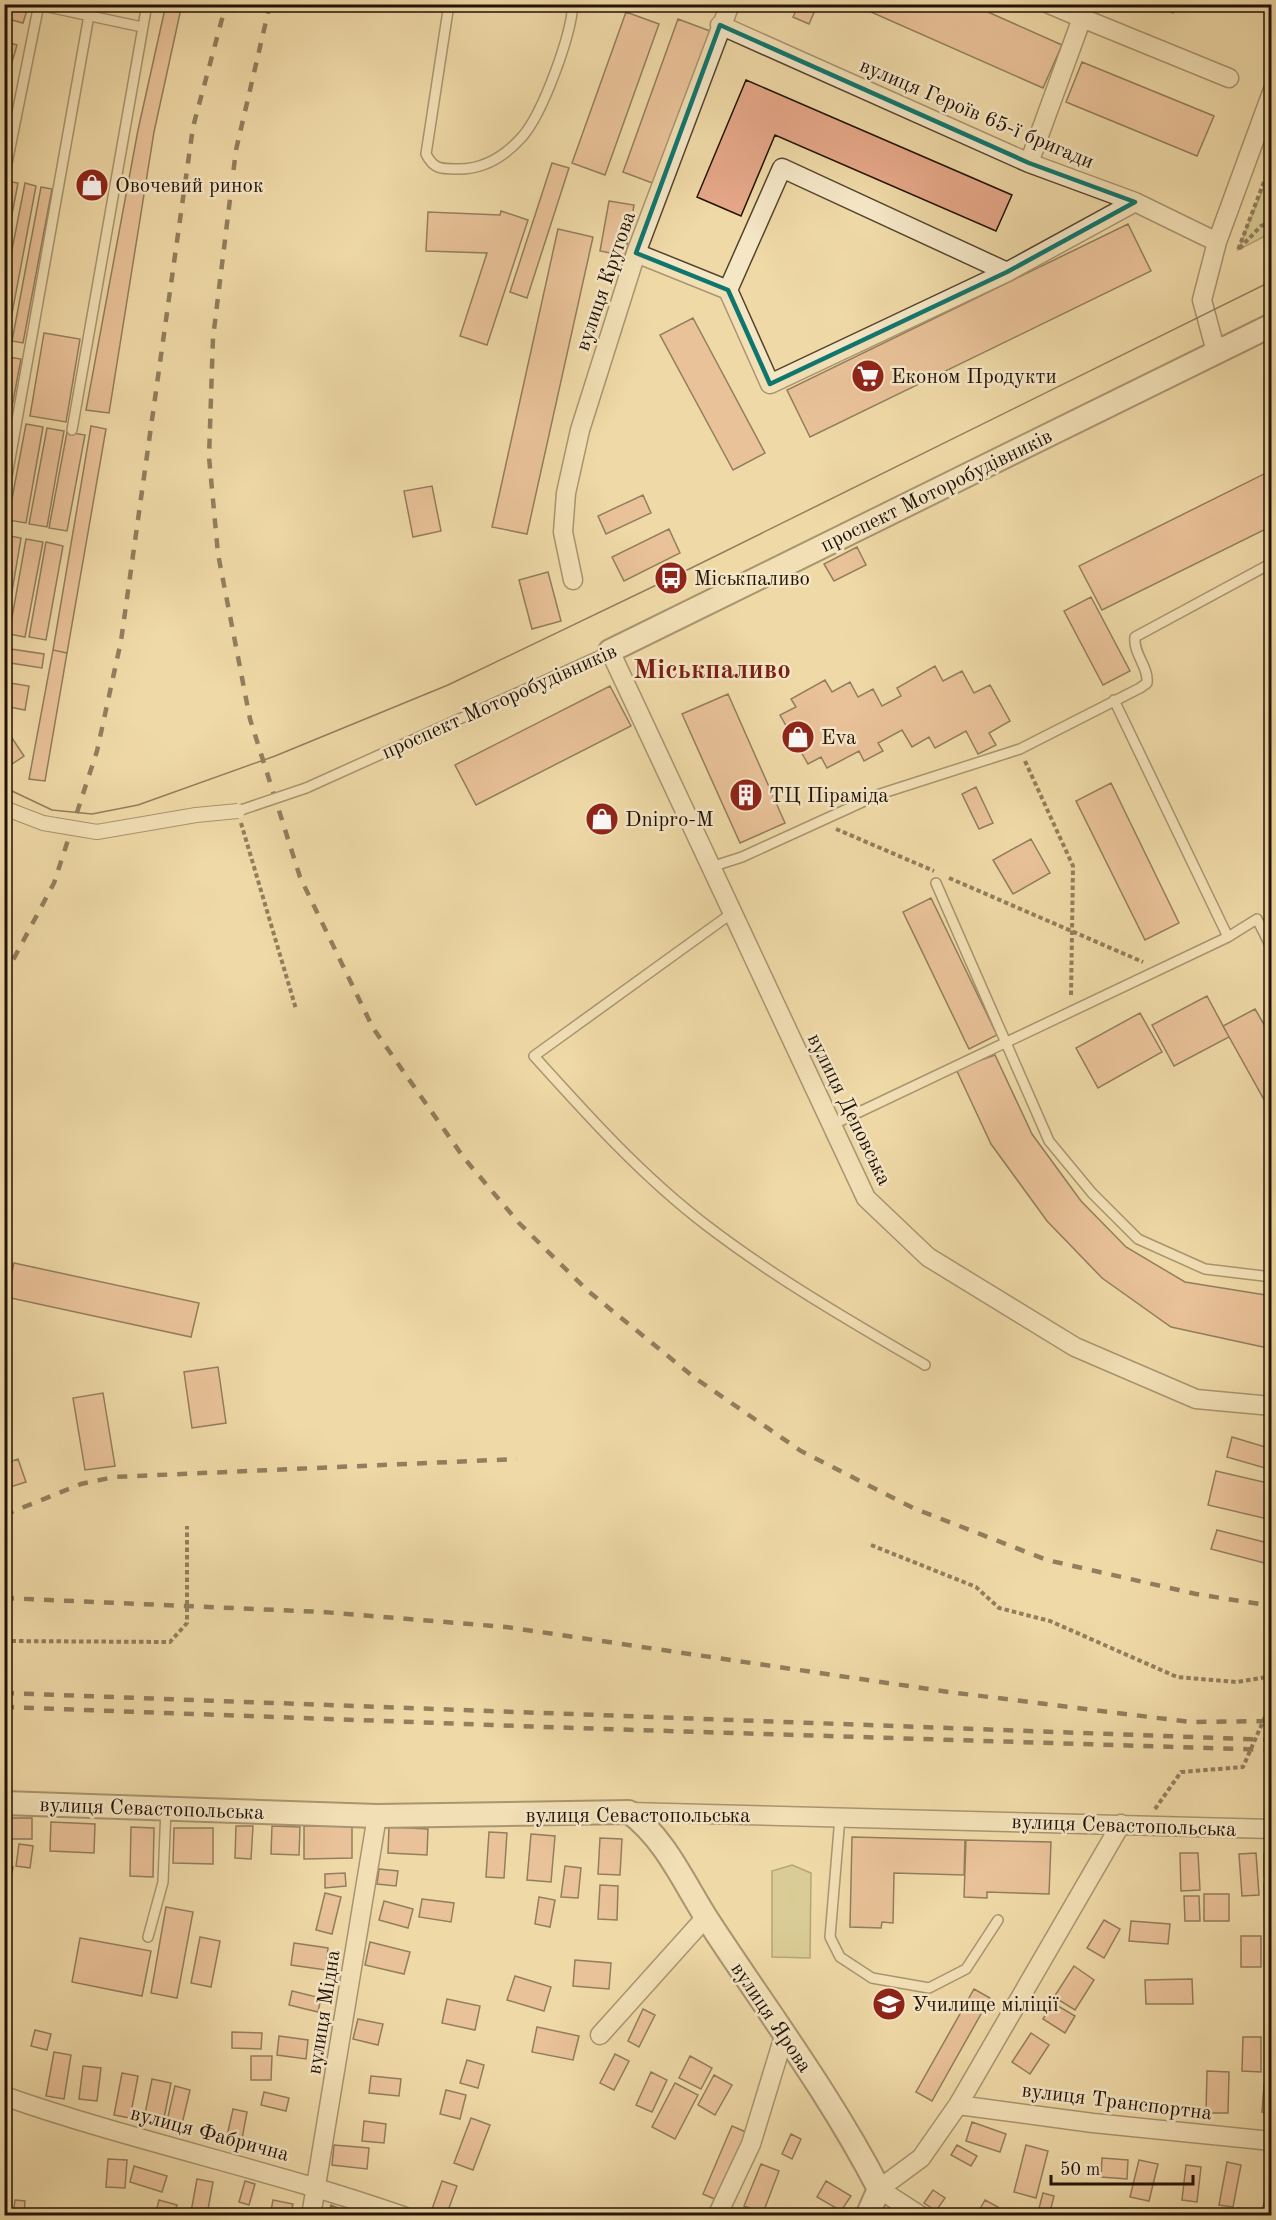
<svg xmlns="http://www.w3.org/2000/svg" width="1276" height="2220" font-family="'Old Standard TT',serif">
	<rect width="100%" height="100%" fill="#efd9a7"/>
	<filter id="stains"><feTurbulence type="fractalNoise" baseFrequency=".00333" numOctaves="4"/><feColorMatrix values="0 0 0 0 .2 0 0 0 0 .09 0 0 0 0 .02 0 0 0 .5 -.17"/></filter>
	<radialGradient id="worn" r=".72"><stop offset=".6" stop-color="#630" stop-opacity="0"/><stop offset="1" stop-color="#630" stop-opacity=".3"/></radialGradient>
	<path fill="#c1bc82" stroke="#716743" stroke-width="1.5" d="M1271,169V233L1238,250Z
		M792,1865L811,1873L810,1958L772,1957V1871Z"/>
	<path fill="#e5a788" stroke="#211204" stroke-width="1.5" d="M4,4H29L23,23L4,18Z
		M166,4H182L154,132L109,413L86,410L138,130Z
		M799,4L816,8L809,24L793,17Z
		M853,4H970L1062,45L1043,88Z
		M1156,4H1176L1173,13Z
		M626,12L659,24L605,175L572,163Z
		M678,19L710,31L655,184L623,172Z
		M4,41L17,45L4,90Z
		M1082,62L1214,116L1197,156L1066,102Z
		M746,80L1012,195L996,231L775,135L741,216L697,197Z
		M552,163L569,168L527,298L510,292Z
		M7,181L18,183L4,256V193Z
		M25,183L36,186L7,340L4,339V291Z
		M41,187L52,189L23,343L12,341Z
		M609,201L634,205L625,256L600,251Z
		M501,211L528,220L487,345L460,336L487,253L426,251L428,212L500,215Z
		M1128,224L1151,271L810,437L787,390Z
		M558,229L593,237L527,534L492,527Z
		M693,318L765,453L733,470L660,335Z
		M44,333L80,339L66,422L30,416Z
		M9,357L21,359L11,412L4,411V380Z
		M26,424L43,427L26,523L8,520Z
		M91,426L106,429L67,653L53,650Z
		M47,428L64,431L47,527L29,524Z
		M67,432L85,435L67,531L49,528Z
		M1272,470V526L1102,610L1079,566Z
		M432,486L441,531L413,537L404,491Z
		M643,495L651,513L606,534L598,516Z
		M669,529L680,553L624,581L612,557Z
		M5,535L21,538L5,633L4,537Z
		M26,539L43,542L25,637L9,634Z
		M46,542L63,546L46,640L29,637Z
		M857,547L866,565L834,581L824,564Z
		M548,572L561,621L532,629L519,580Z
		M1091,597L1130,671L1103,685L1064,611Z
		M4,648L44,654L42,668L4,662Z
		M53,650L67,653L45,781L29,779Z
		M935,666L943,681L962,671L974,693L990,685L1010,721L989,733L996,745L978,754L966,731L935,748L929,737L912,747L902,730L878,743L883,751L864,761L859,751L827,768L821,757L808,764L780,715L796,707L791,699L825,680L832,692L850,682L858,697L873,689L882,706L901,696L897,688Z
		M4,682L29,686L25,710L4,706Z
		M610,686L631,726L476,805L455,765Z
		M728,694L785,823L740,843L682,714Z
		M4,726L24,756L12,764L4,753Z
		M1111,783L1179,923L1145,940L1076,801Z
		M976,787L993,823L979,829L962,794Z
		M1031,839L1050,873L1013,894L993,860Z
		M931,898L997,1035L969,1049L903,912Z
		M1207,996L1229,1037L1174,1066L1152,1025Z
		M1255,1009L1272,1038V1114L1223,1026Z
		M1140,1013L1162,1052L1098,1088L1076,1048Z
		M995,1055L1032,1134L1081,1201L1126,1247L1185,1282L1272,1296V1346L1263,1347L1171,1327L1102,1278L1047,1221L991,1144L956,1069Z
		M14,1263L199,1303L191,1337L6,1297Z
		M218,1367L226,1423L192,1428L184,1372Z
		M103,1393L115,1466L85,1470L73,1398Z
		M1232,1437L1272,1449V1470L1227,1457Z
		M18,1459L26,1482L4,1489V1464Z
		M1216,1471L1272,1484V1520L1208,1505Z
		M1217,1530L1272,1544V1565L1211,1549Z
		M4,1818H32V1839H4Z
		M51,1822L95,1824L94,1853L50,1851Z
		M236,1826H253L251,1859L235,1858Z
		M272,1826L300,1827L299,1855L271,1854Z
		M304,1826H352V1858L304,1859Z
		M131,1827L154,1828L153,1877L130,1876Z
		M389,1827L428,1829L427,1855L388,1853Z
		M174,1828H213V1864L173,1863Z
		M489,1832L507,1833L504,1878L486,1877Z
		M531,1834L555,1836L551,1882L527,1880Z
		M852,1837L965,1840L964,1875L894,1873L893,1923L882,1922L881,1928L850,1927Z
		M600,1838L622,1839L620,1875L598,1874Z
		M966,1840L1051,1842L1049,1894L987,1892V1898L964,1897Z
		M19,1844L33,1846L30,1868L16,1866Z
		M1180,1853H1198L1200,1890L1181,1891Z
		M1256,1853L1259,1895L1242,1896L1239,1854Z
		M1264,1854H1272V1875L1264,1876Z
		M4,1866L13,1867L8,1894L4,1893Z
		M565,1866L581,1868L578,1898L561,1897Z
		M379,1869L398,1871L396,1886L377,1884Z
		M345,1873L346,1886L325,1888V1874Z
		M1264,1884H1272V1942H1265Z
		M600,1885L618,1886L617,1920L598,1919Z
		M325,1893L341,1897L332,1934L316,1930Z
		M1204,1894H1229V1921H1204Z
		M1184,1896H1199L1200,1921H1185Z
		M539,1897L555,1900L550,1927L535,1924Z
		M422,1899L454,1903L451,1922L419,1917Z
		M384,1901L413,1909L408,1928L379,1920Z
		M166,1907L193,1912L177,1998L151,1993Z
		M1104,1920L1120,1929L1104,1958L1087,1948Z
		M1131,1921L1170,1924L1168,1944L1129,1941Z
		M1241,1936H1261V1967H1241Z
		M200,1937L220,1941L211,1987L191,1983Z
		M80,1938L151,1951L142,1996L72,1982Z
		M370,1942L410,1952L404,1974L365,1965Z
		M294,1943L328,1948L326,1970L291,1965Z
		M575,1960L611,1963L609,1989L573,1986Z
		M1074,1966L1094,1980L1075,2010L1054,1997Z
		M515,1976L551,1987L544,2011L507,2000Z
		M1192,1979L1193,2004H1146L1145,1980Z
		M974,1989L990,1998L932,2101L916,2092Z
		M292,1991L321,1998L318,2012L289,2005Z
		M447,1999L480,2006L475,2030L442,2023Z
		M1053,2003L1075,2016L1065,2033L1043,2019Z
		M643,2009L655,2015L639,2047L628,2041Z
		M358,2019L383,2024L378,2045L353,2039Z
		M537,2027L579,2036L573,2060L532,2052Z
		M35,2030L51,2034L47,2050L31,2046Z
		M232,2032L262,2033L261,2049L232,2048Z
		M1031,2033L1049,2045L1030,2074L1012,2062Z
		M279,2036L308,2040L306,2059L277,2055Z
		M1243,2037H1261V2072L1242,2071Z
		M54,2052L71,2055L64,2099L46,2096Z
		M615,2054L629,2061L614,2090L600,2083Z
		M251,2056H272L271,2080H251Z
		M690,2056L712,2068L701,2089L679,2078Z
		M467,2060L484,2065L478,2088L460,2083Z
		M83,2066L101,2068L97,2101L79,2099Z
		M1207,2071L1229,2072L1228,2113H1206Z
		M651,2072L667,2080L652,2112L636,2105Z
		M122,2073L138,2076L130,2118L114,2115Z
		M714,2075L732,2085L715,2115L698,2105Z
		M371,2076L401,2079L399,2096L369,2093Z
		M152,2079L171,2083L163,2123L144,2119Z
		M675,2083L698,2095L675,2139L652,2127Z
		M1264,2085L1272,2086V2113L1262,2112Z
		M175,2086L190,2090L182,2124L167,2121Z
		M446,2090L466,2095L460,2119L440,2114Z
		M264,2092L289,2098L286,2111L261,2105Z
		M233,2109L247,2112L242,2139L227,2136Z
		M471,2118L490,2125L473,2170L454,2163Z
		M364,2121L386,2124L384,2143L362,2141Z
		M972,2122L1006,2134L1000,2152L966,2141Z
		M732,2126L748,2133L719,2201L703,2194Z
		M791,2134L801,2139L792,2159L782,2154Z
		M334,2145L369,2148L367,2169L332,2165Z
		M957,2145L977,2156L971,2166L951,2155Z
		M1026,2145L1048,2151L1036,2198L1014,2192Z
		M1102,2158L1128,2160L1127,2179L1101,2177Z
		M108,2159L127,2160L125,2188L106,2187Z
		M1139,2160L1158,2164L1149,2201L1130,2197Z
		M1227,2162L1241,2165L1233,2207L1219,2205Z
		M761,2164L779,2171L763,2213L744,2206Z
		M1186,2165L1201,2167L1197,2202L1182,2200Z
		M134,2166L167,2176L162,2192L130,2182Z
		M197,2179L213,2182L207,2215L191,2212Z
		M245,2181L255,2184L249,2205L239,2202Z
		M442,2181L457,2186L446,2216L431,2212Z
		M826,2181L851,2196L841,2211L817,2197Z
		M933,2190L945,2198L936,2211L924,2203Z
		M1043,2193L1054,2196L1049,2216H1037Z
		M15,2200L25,2201L24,2216H13Z
		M159,2200L177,2205L174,2216H155Z
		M273,2200L293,2204L290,2216H270Z
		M985,2200L998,2207L993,2216H976Z
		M1264,2203L1272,2204V2216H1261Z
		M331,2205L356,2216H327Z
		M1238,2208L1249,2210L1248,2216H1238Z"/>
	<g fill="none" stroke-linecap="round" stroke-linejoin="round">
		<g stroke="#54442d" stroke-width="12">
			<path id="service" d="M449,4L426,154C434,170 442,169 459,169C484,169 505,156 522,137C543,113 571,36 573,4
				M712,4L727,10
				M39,5L142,27
				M6,168L39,4
				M72,430L147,4
				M4,493L91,4
				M1114,700L1228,937L1257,919L1272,949
				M306,788L610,651
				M711,867L742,857L880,794L1020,749L1140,688L1147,683C1149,667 1133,654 1135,637L1272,563
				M936,883L1049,1141L1092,1193L1138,1239L1205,1269L1272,1277
				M732,913L534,1056C588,1116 642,1176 706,1225C775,1278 850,1321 925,1365
				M832,1125L1228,937
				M840,1817L830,1937L840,1957L872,1978L929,1988L966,1969L998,1920
				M148,1937L163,1882L166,1808"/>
		</g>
		<g stroke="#54442d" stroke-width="21">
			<path id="minor" d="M1082,18L1229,78
				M720,25L1029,163L1135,202L1217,242
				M1029,163L1082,18L1049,4
				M636,253L728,290L770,384L1007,272L1135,202
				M728,290L782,168L1007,272
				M1216,352L1202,300L1217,242L1272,92
				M573,580L563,532L566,493L580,430L636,253L730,4
				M610,651L866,1198L928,1257L1075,1347L1196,1399L1272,1406
				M629,1812L1272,1829
				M600,2035L706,1917
				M4,2096C135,2142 272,2170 403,2216
				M958,2105L1093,2123L1272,2141
				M311,2216L377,1816
				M717,2216L751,2144L784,2036
				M921,2216L879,2189L921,2158L958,2105L1121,1824"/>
		</g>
		<g stroke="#54442d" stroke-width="26">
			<path id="tertiary" d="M610,651L1272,325
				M4,1803L377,1816L629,1812C667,1840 685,1886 711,1925C768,2012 831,2096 879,2189L867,2216"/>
		</g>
		<path stroke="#211204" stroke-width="4" stroke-dasharray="4.5 3" stroke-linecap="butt" d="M1272,161L1238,250L1261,226L1272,221
			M1025,761L1073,866L1071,998
			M241,823L296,1009
			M836,829L934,871
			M949,878L1143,962
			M871,1545L976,1587L999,1608L1050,1621L1177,1677L1237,1682L1272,1676
			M4,1641L170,1642L187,1623V1526
			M1155,1809L1181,1772L1243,1767L1272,1701"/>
		<use href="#service" stroke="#f5e6c6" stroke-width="9"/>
		<use href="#minor" stroke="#f5e6c6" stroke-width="18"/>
		<use href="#tertiary" stroke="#f5e6c6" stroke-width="22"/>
		<path stroke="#211204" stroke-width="1.5" d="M4,784L12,791L52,810L92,814L138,805L275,756L448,685L671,578L1272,281"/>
		<path stroke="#211204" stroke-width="4.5" stroke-dasharray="10 10" stroke-linecap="butt" d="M270,4L236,150L213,338L209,457L218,554L250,719L300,877L373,1028L464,1158L519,1223L588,1291L695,1378L801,1451L913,1508L1047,1560L1196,1594L1272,1606
			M4,977L54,883L97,751L121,641L193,127L226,4
			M4,1515L81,1484L114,1477L517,1459
			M4,1598L323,1612L506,1627L949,1692L1190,1722L1272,1721
			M4,1693L1272,1740
			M4,1707L574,1728L1272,1750"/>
		<g stroke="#54442d" stroke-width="12" stroke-linecap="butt">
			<path id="service-bridge" d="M238,811L306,788"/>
		</g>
		<g stroke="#54442d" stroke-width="16" stroke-linecap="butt">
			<path id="pedestrian-bridge" d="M4,808L43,823L97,832L196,815L238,811"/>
		</g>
		<use href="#service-bridge" stroke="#f5e6c6" stroke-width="9"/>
		<use href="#pedestrian-bridge" stroke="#f5e6c6" stroke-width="14"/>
	</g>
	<path d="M0 0H1276V2220H0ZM720,25L1029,163L1135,202L1007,272L770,384L728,290L636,253Z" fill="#efd9a7" fill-opacity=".55" fill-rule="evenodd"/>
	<path fill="none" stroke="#0f766e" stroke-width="4.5" stroke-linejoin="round" d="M720,25L1029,163L1135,202L1007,272L770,384L728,290L636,253Z"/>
	<defs>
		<g id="shop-disc" transform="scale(1.725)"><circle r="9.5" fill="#8f2418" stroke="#f5e6c6"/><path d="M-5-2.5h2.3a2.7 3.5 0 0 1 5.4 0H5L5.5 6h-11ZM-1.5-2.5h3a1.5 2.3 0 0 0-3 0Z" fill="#fff"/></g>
		<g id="supermarket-disc" transform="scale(1.725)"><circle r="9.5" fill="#8f2418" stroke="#f5e6c6"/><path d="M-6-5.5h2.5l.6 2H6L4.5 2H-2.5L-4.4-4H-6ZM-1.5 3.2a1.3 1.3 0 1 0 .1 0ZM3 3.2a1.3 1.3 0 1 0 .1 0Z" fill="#fff"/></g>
		<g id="bus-disc" transform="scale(1.725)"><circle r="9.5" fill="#8f2418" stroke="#f5e6c6"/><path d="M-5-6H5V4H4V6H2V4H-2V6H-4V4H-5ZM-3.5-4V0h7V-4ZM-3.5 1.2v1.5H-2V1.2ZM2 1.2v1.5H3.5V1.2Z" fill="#fff"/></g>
		<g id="building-disc" transform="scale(1.725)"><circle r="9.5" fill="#8f2418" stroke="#f5e6c6"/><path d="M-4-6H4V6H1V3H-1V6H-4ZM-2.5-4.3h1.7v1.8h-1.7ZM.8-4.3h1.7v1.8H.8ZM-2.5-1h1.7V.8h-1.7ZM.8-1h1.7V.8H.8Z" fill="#fff"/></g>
		<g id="university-disc" transform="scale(1.725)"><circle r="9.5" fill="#8f2418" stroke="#f5e6c6"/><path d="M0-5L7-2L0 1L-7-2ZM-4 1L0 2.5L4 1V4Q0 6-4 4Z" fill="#fff"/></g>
	</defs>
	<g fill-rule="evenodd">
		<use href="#shop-disc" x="92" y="185"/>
		<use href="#supermarket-disc" x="868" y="376"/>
		<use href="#bus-disc" x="671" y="578"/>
		<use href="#shop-disc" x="798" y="737"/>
		<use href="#building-disc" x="746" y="795"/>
		<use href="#shop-disc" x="602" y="819"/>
		<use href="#university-disc" x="889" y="2004"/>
	</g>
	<g text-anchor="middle" stroke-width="5" stroke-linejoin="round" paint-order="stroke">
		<g font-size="21" fill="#211204" stroke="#f5e6c6">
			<text transform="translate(977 113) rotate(23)" y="7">вулиця Героїв 65-ї бригади</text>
			<text transform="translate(605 281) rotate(-71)" y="7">вулиця Кругова</text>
			<text transform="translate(936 490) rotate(-26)" y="7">проспект Моторобудівників</text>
			<text transform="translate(499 701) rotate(-24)" y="7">проспект Моторобудівників</text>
			<text transform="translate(850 1109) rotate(64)" y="7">вулиця Деповська</text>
			<text transform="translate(152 1808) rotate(2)" y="7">вулиця Севастопольська</text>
			<text x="638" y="1822">вулиця Севастопольська</text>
			<text transform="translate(1124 1825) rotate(2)" y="7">вулиця Севастопольська</text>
			<text transform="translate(323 2012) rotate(-81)" y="7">вулиця Мідна</text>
			<text transform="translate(772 2017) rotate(56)" y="7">вулиця Ярова</text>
			<text transform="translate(1117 2101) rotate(7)" y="7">вулиця Транспортна</text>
			<text transform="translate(210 2133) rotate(15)" y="7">вулиця Фабрична</text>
		</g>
		<g font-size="21" fill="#211204" stroke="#f5e6c6" text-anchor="start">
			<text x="115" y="192">Овочевий ринок</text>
			<text x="891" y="383">Економ Продукти</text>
			<text x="694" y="585">Міськпаливо</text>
			<text x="821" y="744">Eva</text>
			<text x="769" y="802">ТЦ Піраміда</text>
			<text x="625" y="826">Dnipro-M</text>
			<text x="912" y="2011">Училище міліції</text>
		</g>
		<g font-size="27" font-weight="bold" fill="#7a1f14" stroke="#f5e6c6">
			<text x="712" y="678">Міськпаливо</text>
		</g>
	</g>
	<rect width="1276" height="2220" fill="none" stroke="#efd9a7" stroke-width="24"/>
	<rect x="6" y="6" width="1264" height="2208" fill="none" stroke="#211204" stroke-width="3"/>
	<rect x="12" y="12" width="1252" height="2196" fill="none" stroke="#211204" stroke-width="1.5"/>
	<path d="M1051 2175v9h142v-9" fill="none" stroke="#211204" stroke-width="3"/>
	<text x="1060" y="2175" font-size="18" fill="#211204" stroke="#f5e6c6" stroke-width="4.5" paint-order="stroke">50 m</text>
	<rect width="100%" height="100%" filter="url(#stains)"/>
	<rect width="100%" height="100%" fill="url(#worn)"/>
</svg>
